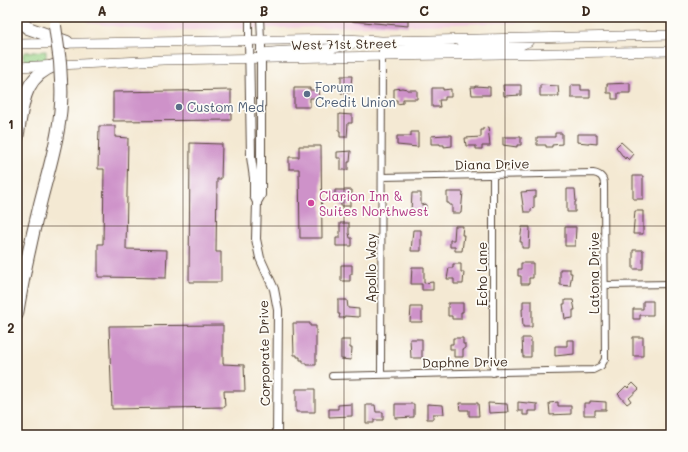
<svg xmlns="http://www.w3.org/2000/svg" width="688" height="452" font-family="Mali,sans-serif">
	<rect width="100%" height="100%" fill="#fdfcf7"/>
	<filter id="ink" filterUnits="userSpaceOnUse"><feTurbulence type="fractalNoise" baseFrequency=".025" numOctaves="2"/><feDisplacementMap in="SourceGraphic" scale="8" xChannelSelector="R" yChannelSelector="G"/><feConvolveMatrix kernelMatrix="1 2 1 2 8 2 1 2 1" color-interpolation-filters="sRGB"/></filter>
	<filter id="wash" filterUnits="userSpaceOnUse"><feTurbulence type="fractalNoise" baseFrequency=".012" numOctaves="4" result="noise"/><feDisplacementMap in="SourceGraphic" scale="16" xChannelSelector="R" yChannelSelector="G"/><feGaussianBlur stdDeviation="0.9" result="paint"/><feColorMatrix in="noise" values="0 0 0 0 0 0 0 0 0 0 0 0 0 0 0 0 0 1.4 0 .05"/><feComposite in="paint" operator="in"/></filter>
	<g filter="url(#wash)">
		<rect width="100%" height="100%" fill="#f4e9d3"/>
		<path fill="#f3cfe0" d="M85,17H671V19L154,31L89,23Z"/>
		<path fill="#96d185" stroke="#687e52" d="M46,51V60L26,61L23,58V54L26,52Z"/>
		<g id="blocks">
			<path fill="#ce92c9" d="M352,17H408V26L352,21Z
				M341,76H352L350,93H341Z
				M630,83V93H618V99H612V93H607V84Z
				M503,85H521V95L504,96Z
				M540,85L558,86L559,96H540Z
				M571,85H581V90H590V98H571Z
				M475,86L490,87V95H472L471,87H475Z
				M294,88H310V90H319L320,98H310V107H294Z
				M402,88L407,89V90H417V99H403V103L397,104V100H394V89Z
				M432,88H443V90L451,89V97H445V100H439L440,107H432Z
				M231,90V120L113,121V92Z
				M339,114L352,115V123H348L347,137H340V131H339Z
				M99,126H115V137L128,138L126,249L167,250L166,278L98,277V244H103L104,169H98Z
				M488,127L490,146H482V149H476V146H466L465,138L481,137V130H483V128Z
				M411,132H418V147L397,145V136H411Z
				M555,133H562V144L552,145V147H546V145H537V137H555Z
				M577,134H597V144L577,142Z
				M445,135H452V146L444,147V145H440V144H431V136Z
				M503,137H521V145H517V147L503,145Z
				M621,142L634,154L629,160L626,157L625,159L616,147Z
				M190,143L222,144L221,179H217L216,252H221V282H189Z
				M299,146H321L322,238H300L299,169H289V157H299Z
				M351,151L350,162H348V170H341V158H337V152Z
				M633,176H643V199H633Z
				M567,189H575L576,202H575V212H567Z
				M335,190H352V199H350V206H341V197H335Z
				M536,191V197H534V208L531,209V212H524L521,192Z
				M447,192H463L461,213H452V205H449V203H447Z
				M412,193H421V205L426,204V211H411Z
				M635,211H643V234H633Z
				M340,223H349V233L350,238H352V246H336V238H340Z
				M455,226H463L462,235H464L462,251H455V247H450V240H454Z
				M522,227H530L529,248H522V242H520Z
				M565,227H576L575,246H565Z
				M413,230H421V251H411Z
				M633,250H643V269H633Z
				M521,263H533V278H529V284H521V276H518V269H521Z
				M453,264H461V272H464L463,284H454V279H447L449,268H453Z
				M341,265H352V274H350V281H341Z
				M412,267H424V283L433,282V290H422V284H411Z
				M560,269H570V273H572L570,286L560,285Z
				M338,300H347L348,308L359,309V317L344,316V318H339L340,314H338Z
				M565,300H573L575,310H573V318L565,319L563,304H565Z
				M523,301H532V327H523L522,309H523Z
				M643,301H653V315H640V319H633V309H643Z
				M448,303H463V312H461V319H452V316H448Z
				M411,307H422V322H410Z
				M293,323H310V326H316V365H307V363H303V360H300V357H297V355H294Z
				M223,325V364L244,365L245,391H224L225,407L112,409L109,326Z
				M633,337H643V356H633Z
				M453,338H463V344H465V349H463V357H454V349H450V344H453Z
				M522,338H531V357H523Z
				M410,339H422V358H411Z
				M341,340H350V348H352L351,360L341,359Z
				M567,340H574V354L555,356V346H567Z
				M633,383L639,389L629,398L631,401L627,404L618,394L626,386L628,388Z
				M296,389H315V412H296Z
				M590,401L606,402V410H595V415H584V403H590Z
				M518,402L537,404V411H528V415H523V411H518Z
				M558,402V406H571V414L550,415L549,403Z
				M459,403H478L479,416H469V410H460Z
				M488,403L507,404L508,412L489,413Z
				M352,404V416L329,417V409H338V405Z
				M395,404H414V417L395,418Z
				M427,404L443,405L444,414H433V419H427Z
				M366,405H375L376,412H383V420H374V423H366Z"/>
		</g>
	</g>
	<g filter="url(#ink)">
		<use href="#blocks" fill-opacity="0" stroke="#574739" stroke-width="1"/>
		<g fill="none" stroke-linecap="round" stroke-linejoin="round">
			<g stroke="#574739" stroke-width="8">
				<path id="minor" d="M249,17V40
					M260,17L261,40
					M605,285L671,284
					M493,373V175
					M381,375L382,41
					M332,376L593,370L601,366L605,359L604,184C604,178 600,174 593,173L382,177"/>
			</g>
			<g stroke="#574739" stroke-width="10">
				<path id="tertiary" d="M249,40L251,157L254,178V196L257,202L256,239L260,258L274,289L278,310L277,435
					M257,202L261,195V40"/>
			</g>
			<g stroke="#574739" stroke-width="10">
				<path id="secondary" d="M17,44L346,39L382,41L671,35
					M442,52L473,46L521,45L528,42L531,38
					M263,53C295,48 329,54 359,41
					M382,56L386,52L392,50L423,49L450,44
					M17,67L163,60L671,51"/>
			</g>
			<g stroke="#574739" stroke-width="14">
				<path id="motorway" d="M17,19L28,28L67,42
					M17,138C23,108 21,77 56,65
					M17,314C23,277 31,240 40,204C50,164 64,123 61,81"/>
			</g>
			<use href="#minor" stroke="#fff" stroke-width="6"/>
			<use href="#tertiary" stroke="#fff" stroke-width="8"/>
			<use href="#secondary" stroke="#fff" stroke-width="9"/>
			<use href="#motorway" stroke="#fff" stroke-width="12"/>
			<g stroke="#574739" stroke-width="14" stroke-linecap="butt">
				<path id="motorway-bridge" d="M55,26L60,62L61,81"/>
			</g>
			<use href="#motorway-bridge" stroke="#fff" stroke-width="12"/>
		</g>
	</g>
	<path fill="none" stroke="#3b2a1e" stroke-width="1" stroke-opacity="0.55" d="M183,17V435M344,17V435M505,17V435M17,226H671"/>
	<g fill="#5c6f8a" stroke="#fdfcf7" stroke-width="1.5">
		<circle cx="307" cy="94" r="4"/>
		<circle cx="179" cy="107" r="4"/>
	</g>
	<circle fill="#d1479c" stroke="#fdfcf7" stroke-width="1.5" cx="311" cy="203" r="4"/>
	<g text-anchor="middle" stroke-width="3.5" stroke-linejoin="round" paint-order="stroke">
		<g font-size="13" fill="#3b2a1e" stroke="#fdfcf7">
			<text transform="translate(344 44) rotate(-1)" y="5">West 71st Street</text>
			<text transform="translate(492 164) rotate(-1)" y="5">Diana Drive</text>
			<text transform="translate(371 268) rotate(-90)" y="5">Apollo Way</text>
			<text transform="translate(594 273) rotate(-90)" y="5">Latona Drive</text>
			<text transform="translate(482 274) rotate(-90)" y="5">Echo Lane</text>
			<text transform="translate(264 353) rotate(-91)" y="5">Corporate Drive</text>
			<text transform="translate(465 362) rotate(-1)" y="5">Daphne Drive</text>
		</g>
		<g font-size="13" fill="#4e5e75" stroke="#fdfcf7" text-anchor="start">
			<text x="315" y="92">Forum<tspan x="315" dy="15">Credit Union</tspan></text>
			<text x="187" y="112">Custom Med</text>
		</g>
		<g font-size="13" fill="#b23c85" stroke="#fdfcf7" text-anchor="start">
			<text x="319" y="201">Clarion Inn &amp;<tspan x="319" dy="15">Suites Northwest</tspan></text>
		</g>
	</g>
	<rect width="688" height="452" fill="none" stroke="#fdfcf7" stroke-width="44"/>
	<rect x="22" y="22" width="644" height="408" fill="none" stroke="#3b2a1e" stroke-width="1.5"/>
	<g font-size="13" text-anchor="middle" font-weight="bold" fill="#3b2a1e">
		<text x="102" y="16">A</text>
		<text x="264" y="16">B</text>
		<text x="424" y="16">C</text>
		<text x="586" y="16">D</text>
		<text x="11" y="129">1</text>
		<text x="11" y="333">2</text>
	</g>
</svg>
